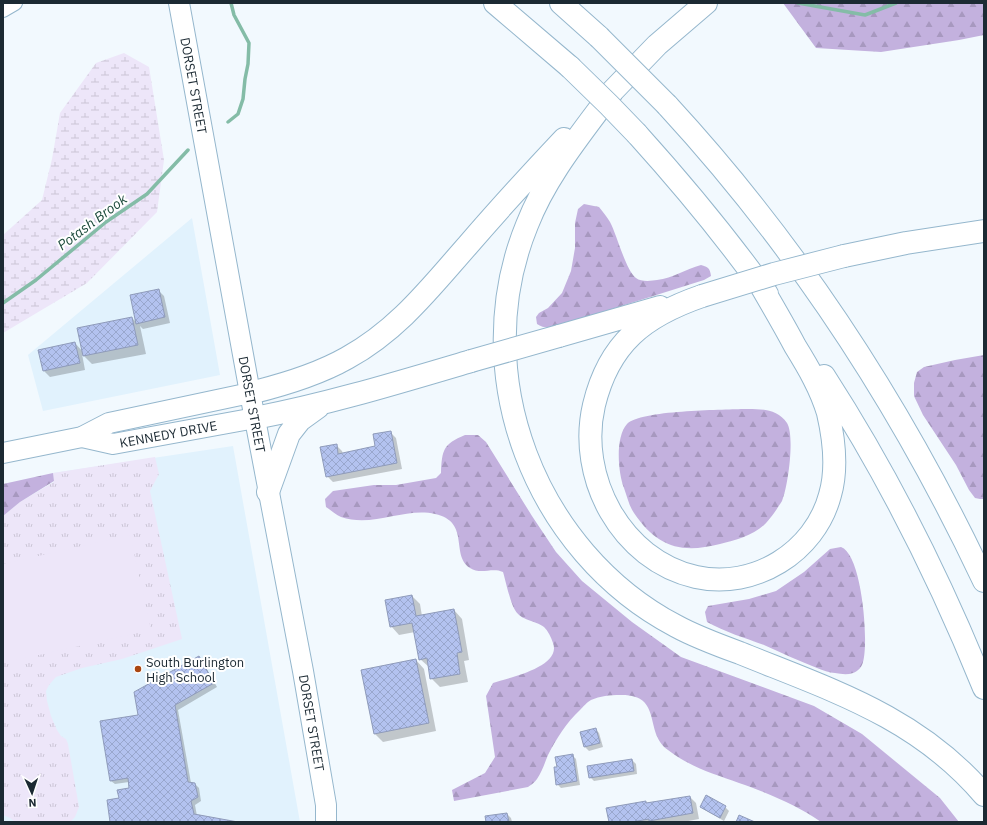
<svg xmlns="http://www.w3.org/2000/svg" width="987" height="825" font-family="'IBM Plex Sans',sans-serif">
	<defs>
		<pattern id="grass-tufts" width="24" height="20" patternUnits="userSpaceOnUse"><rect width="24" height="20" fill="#ede6f9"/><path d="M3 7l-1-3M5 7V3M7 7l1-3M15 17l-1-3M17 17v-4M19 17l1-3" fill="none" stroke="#cbc5d6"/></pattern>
		<pattern id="forest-firs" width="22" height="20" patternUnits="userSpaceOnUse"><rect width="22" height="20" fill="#c3b1de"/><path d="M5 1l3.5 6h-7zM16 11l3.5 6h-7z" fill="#a798bf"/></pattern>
		<pattern id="wetland-marsh" width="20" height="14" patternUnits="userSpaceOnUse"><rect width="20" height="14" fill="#ede6f9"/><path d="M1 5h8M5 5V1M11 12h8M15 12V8" fill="none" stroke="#cbc5d6"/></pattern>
		<pattern id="building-cross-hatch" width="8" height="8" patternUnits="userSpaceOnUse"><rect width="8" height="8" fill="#b3c2ef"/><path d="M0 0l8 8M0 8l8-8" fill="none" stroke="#99a7cd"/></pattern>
	</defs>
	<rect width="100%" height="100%" fill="#f2f9fe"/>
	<path fill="#e1f2fd" d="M192,218L220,375L43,411L28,355Z
		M233,446L300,822H3V516L20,502L54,482L53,473Z"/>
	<path fill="url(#grass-tufts)" d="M155,457L159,474L150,491L182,639L122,659L82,668L56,677L49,685L46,691L47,701L51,716L57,730L61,736L66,739L68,744L79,807L75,817L70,822H15L10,818L3,815V516L20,502L54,482L53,473Z"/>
	<path fill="url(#forest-firs)" d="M783,3H984V35L959,40L881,52L816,48Z
		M584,204L599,207C603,212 607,217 610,222C617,235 626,271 636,278C641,282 651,281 657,280C673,278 686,269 701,265C708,267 710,268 711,276L704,280L577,320C565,324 548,332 537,324L536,317L539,313L548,308L562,293L571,271L575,248V223L578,209Z
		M984,355V499H980L975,498L969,490L956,465L923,415L914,396V383L917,372L924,367L955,360Z
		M743,409C759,409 777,408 787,423C795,436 788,487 782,501C779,506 769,521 764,525C752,536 735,540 720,544C681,554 657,547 634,513C629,506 627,496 624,488C618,473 615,437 627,424C640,410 722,410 743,409Z
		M465,435H478L486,442L532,516L556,552L582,581L632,622L681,657L814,706L862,734L940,798L959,822H821C799,806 765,792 739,783C714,774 690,767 668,750C643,732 664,694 620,695C610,695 600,696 591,700C587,702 583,707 580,710C567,722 556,739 548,755C545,762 542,772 537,779C535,782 531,785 528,787L454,801L452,790L485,773L495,757L486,696L493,683C508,678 562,667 553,643C551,637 548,631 544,627C535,620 521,621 515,610C510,602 506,582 503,572C492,567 481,575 470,568C450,555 471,522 435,514C405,507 373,528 341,517C336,515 331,510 326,507L325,499L333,491L374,485H396L436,478L441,473C442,450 443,444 465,435Z
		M53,473L54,481L20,502L3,516V484Z
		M841,547C862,554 869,642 863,662C862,667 858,671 853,673C847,675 841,674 835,673C829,673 823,670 817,668C799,661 782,653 764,645C745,638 725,632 707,622L705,612L708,606L749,599L776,591L804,572L830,549Z"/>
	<path fill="url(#wetland-marsh)" d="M124,53L149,67L164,160L157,212L87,283L3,333V235L42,200L52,159L60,113L96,63Z"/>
	<path fill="#ede6f9" d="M130,535L151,630L3,663V564Z"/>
	<path fill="#0003" d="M158,290L164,296L170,323L143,329L140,326L146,354L92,364L82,354L85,370L50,377L44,371L75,343L83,352L132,318L137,323Z
		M390,432L396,438L402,469L333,482L327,476L336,445L342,451L343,454L377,447Z
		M412,596L420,604L422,616L454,610L462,619L469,660L464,661L468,682L440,687L431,678L429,667L420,659L415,632L399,635L391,626Z
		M198,657L202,661L217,687L178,710L191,783L195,784L199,788L201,801L195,805L197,816L232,822H111L120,799L131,789L129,782L115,784L111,781L139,716Z
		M416,660L424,669L436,731L383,742L375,734Z
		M595,729L599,733L603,747L589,751L585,747Z
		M572,755L576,759L580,785L561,788L557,784L558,768Z
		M632,760L636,764L637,774L594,781L590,777Z
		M690,797L696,803L699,819L683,822H610L646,802L648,804Z
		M701,807H725L729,811L724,821L705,810Z
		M507,814L511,818L512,822H487Z"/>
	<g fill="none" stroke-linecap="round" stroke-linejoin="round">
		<path stroke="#84bca7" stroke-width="3.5" d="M798,3L865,15L896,3
			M228,122L238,114L243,99L245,79L248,64L249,43L234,15L231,3
			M3,303L36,280L106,222L147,194L188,150"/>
	</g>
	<path fill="url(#building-cross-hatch)" stroke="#8f9bba" d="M159,289L165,317L136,324L130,295Z
		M132,317L138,345L83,356L77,328Z
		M75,342L80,363L43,371L38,350Z
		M391,431L397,463L326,477L320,447L337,444L338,454L375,446L373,434Z
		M412,595L416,616L454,609L462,652L457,653L460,674L430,679L427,658L419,660L412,623L390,627L385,600Z
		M199,656L214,683L175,705L188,782L195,783L198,797L191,801L194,814L238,822H110L107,800L119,798L117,790L129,788L128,778L110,781L100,721L138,715L134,692Z
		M416,659L429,723L374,734L361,670Z
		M596,728L600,743L584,747L580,732Z
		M573,754L577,781L556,785L554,767H557L555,757Z
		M632,759L634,771L589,778L587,766Z
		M706,795L726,806L720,818L700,807Z
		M690,796L693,813L649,821V819L632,822H609L606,808L646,801V803Z
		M507,813L509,822H486L485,816Z
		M739,815L755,822H736Z"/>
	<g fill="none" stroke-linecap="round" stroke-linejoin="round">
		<g stroke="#95b7cd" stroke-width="16">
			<path id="street" d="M3,10L15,3"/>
		</g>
		<g stroke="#95b7cd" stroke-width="22">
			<g id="secondary">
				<path id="s1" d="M179,3L250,393L303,671L326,805V822"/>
				<path id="s2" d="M82,437L113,444L255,418"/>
				<path d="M3,453L82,437L109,423L250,393"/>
			</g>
		</g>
		<g stroke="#95b7cd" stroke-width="24">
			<path id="highway" d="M495,3L570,67
				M561,3L599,37
				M612,92C581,134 546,176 527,225C466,374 535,552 676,626C696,637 718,645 740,653C831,690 918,717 984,795
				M601,103L657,45L706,3
				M667,105C797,246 902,407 984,581
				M637,134C683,185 727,238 767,294
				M844,256L906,243L984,231
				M702,296C644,316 609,343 594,405C577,477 621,560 696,577C754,590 815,552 830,495C838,468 834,439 828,413C821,389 808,367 795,346C784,325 772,305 760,284
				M559,336L660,307
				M824,376C888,475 940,579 984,688
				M250,393C283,385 317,375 347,358C398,330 430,288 468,245C499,209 531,174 564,139
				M255,418C328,404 400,382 471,361
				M268,492L289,434L300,420L318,407"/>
		</g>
		<use href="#street" stroke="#fff" stroke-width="14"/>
		<use href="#secondary" stroke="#fff" stroke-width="20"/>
		<use href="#highway" stroke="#fff" stroke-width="22"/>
		<g stroke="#95b7cd" stroke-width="24" stroke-linecap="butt">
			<path id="highway-bridge" d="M599,37L667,105
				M570,67L609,105L637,134
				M702,296L774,274L844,256
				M471,361L559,336"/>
		</g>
		<use href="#highway-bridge" stroke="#fff" stroke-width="22"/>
	</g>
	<circle fill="#aa4611" stroke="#fff" stroke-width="1.5" cx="138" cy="669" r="4"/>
	<g text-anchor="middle" stroke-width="4" stroke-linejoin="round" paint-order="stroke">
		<g font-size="13" fill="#1c2a33" stroke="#fff">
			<text dy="5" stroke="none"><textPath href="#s1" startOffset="84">DORSET STREET</textPath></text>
			<text dy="5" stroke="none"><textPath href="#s1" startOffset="408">DORSET STREET</textPath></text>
			<text dy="5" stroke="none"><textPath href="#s2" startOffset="88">KENNEDY DRIVE</textPath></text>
			<text dy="5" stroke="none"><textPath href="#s1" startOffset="732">DORSET STREET</textPath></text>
		</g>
		<g font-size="13" fill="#1c2a33" stroke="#fff" text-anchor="start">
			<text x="146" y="667">South Burlington<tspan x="146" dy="15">High School</tspan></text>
		</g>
		<g font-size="14" font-style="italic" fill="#1c4b3c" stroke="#fff">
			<text transform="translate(92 222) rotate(-37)" y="5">Potash Brook</text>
		</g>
	</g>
	<rect width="987" height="825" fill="none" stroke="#1c2a33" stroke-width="8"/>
	<g transform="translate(32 793) rotate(177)" stroke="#ffffff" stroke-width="3" paint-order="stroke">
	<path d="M0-3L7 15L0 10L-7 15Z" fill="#1c2a33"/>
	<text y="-6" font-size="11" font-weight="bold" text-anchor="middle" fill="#1c2a33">N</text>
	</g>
</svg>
